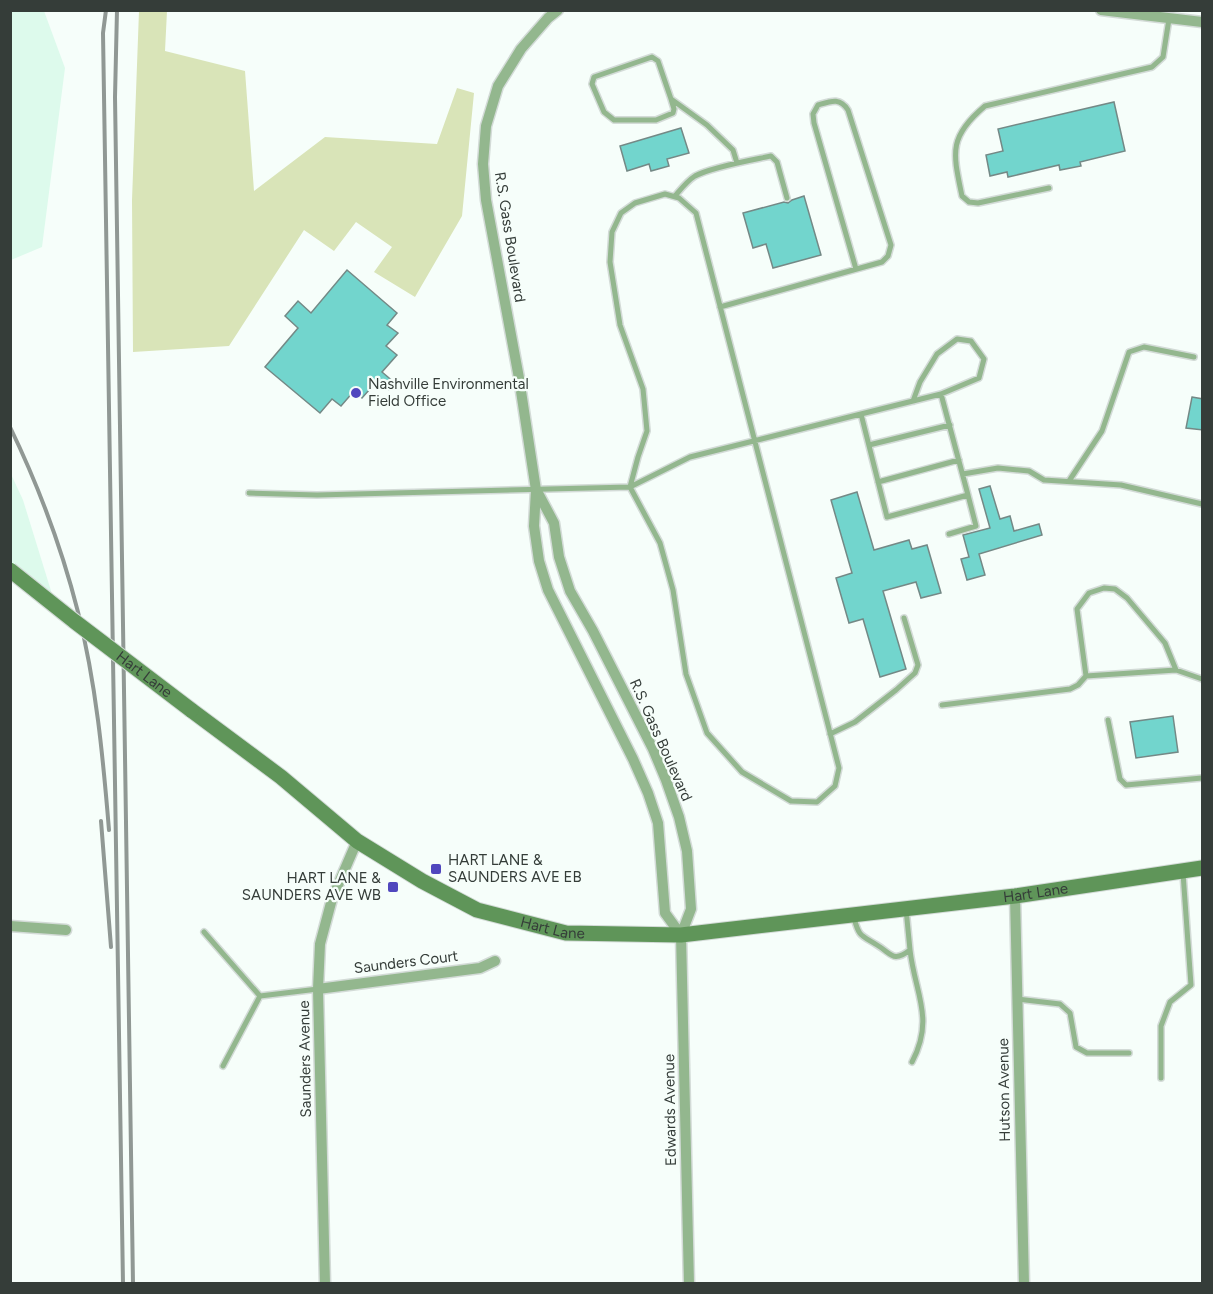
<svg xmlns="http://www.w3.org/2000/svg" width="1213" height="1294" font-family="Figtree,sans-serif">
	<rect width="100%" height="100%" fill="#f6fefa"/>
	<path fill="#ddfaec" d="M11,10L44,11L65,68L42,247L11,260Z
		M10,472L23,500L56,607L11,570Z"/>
	<path fill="#d9e4b8" d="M139,11H167L165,51L245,71L254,191L325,137L437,144L457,88L474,93L462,216L415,297L374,272L392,247L356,222L334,251L304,230L229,346L133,352L132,200Z"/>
	<path fill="#72d5cd" stroke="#748986" stroke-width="1.5" d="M1114,102L1125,151L1080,162L1081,166L1060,170L1059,165L1008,177L1007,172L990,176L986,155L1003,151L998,129Z
		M681,128L689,153L667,159L669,166L651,171L649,164L627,171L620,146Z
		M804,196L821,255L773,268L766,244L753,248L743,213L784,202L788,203L792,200Z
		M347,270L397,313L387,325L398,333L386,346L397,355L382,372L395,383L389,390L378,380L362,398L354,391L341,406L332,399L320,413L265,367L298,328L285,316L298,301L311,313Z
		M1192,397L1203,399V430L1186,428Z
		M990,486L1000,519L1010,516L1014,531L1039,524L1042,535L979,554L985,575L967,580L961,559L969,557L963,535L990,528L979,489Z
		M857,492L874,550L909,540L912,549L927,545L941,593L921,598L916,582L883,591L906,669L880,677L863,619L849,623L836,578L852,573L831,500Z
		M1173,716L1178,752L1136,758L1130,722Z"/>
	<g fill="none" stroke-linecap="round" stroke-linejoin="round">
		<g stroke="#d3dbd7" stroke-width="8">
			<path id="service" d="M671,99L674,109L673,113L656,120H614L604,112L592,84L594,77L652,57L658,61L671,99L707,125L733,150L737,163
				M1049,188L978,203L969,202L962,196C953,153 948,137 985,106L1152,67L1163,57L1169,19
				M665,194L679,198L696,213L827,721L839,768L835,786L817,802L791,801L742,772L707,733L686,674L673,590L660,543L630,487L638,457L647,431L643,389L620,325L610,262L612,232L621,213L635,203Z
				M675,196C681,189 687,181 695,176C711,167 752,160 771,156L777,162L787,198
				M720,307L882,262L888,256L891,245L848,110C840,97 831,101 818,105L813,114L814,123L856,269
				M941,394L968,495L887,517L861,414Z
				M913,401L920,382L937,354L957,339L971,341L984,359L979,378L941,394
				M869,445L950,425
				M963,476V474L998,468L1029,471L1044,480L1121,485L1202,504
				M1069,481L1102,431L1129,352L1144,347L1194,357
				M878,482L959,460
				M249,493L317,495L630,487L690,457L861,414
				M949,534L976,526L968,495
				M1086,676L1176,670
				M942,705L1070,689L1078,685L1086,676L1077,609L1089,593L1104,588L1115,589L1127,598L1165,643L1176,670L1202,679
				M1108,720L1120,779L1126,785L1202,778
				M830,734L855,722L896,690L915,673L918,665L904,618
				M854,918C859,937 861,935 877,945C892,954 893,963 910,950L906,909
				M204,932L260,996
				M910,950C915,994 935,1018 912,1062
				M260,996L318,989
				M1017,999L1060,1004L1070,1013L1076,1047L1087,1053H1129
				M223,1066L260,996
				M1161,1078V1026L1170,1002L1191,985L1183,873"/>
		</g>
		<g stroke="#d3dbd7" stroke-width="13">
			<path id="minor" d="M558,10L548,18L521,49L498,86L486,126L483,164L486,200L519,378L536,490L534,526L539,561L548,590L633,759L648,793L658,823L665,913L681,935
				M1101,10L1202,22
				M537,491L554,523L559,557L570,591L593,631L653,749L666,780L679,817L687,851L691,909L681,935L689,1284
				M1015,896L1024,1284
				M10,926L66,930
				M318,989L480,968L495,961
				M325,1284L318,989L320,944L332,899L357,841"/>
		</g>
		<g stroke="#d3dbd7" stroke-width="17">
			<g id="secondary">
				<path id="s1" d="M191,710L281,777L357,841L422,881L477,910L566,933L681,935L1015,896L1202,868"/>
			</g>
		</g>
		<use href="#service" stroke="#93b78e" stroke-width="5"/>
		<use href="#minor" stroke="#93b78e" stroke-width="10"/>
		<use href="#secondary" stroke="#5f9559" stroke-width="15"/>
		<path stroke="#909894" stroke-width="4" d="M106,10L103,33L123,1284
			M117,10L115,97L133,1284
			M10,427C38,485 62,549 78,612C96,683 103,757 109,830
			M101,821L111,947"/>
		<g stroke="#d3dbd7" stroke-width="17" stroke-linecap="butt">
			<g id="secondary-bridge">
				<path id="s2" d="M10,570L74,621L191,710"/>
			</g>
		</g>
		<use href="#secondary-bridge" stroke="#5f9559" stroke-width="15"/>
	</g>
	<g fill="#5047be" stroke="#f6fefa" stroke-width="2">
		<circle cx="356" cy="393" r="6"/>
		<rect x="430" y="863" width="12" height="12" rx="3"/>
		<rect x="387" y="881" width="12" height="12" rx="3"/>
	</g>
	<g text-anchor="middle" stroke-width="4.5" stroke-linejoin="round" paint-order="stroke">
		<g font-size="15" fill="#353d39" stroke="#f6fefa">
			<text transform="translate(510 237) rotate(81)" y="5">R.S. Gass Boulevard</text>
			<text dy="5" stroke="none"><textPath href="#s2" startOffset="170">Hart Lane</textPath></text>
			<text transform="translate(661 740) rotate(66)" y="5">R.S. Gass Boulevard</text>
			<text dy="5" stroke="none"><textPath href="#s1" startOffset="914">Hart Lane</textPath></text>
			<text dy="5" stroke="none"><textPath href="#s1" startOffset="428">Hart Lane</textPath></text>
			<text transform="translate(406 962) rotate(-7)" y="5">Saunders Court</text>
			<text transform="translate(305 1059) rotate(-91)" y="5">Saunders Avenue</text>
			<text transform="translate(1004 1090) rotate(-91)" y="5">Hutson Avenue</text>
			<text transform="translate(670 1110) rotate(-91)" y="5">Edwards Avenue</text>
		</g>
		<g font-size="15" fill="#353d39" stroke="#f6fefa" text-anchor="start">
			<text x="368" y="389">Nashville Environmental<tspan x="368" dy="17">Field Office</tspan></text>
			<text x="448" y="865">HART LANE &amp;<tspan x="448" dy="17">SAUNDERS AVE EB</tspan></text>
			<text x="381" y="883" text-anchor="end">HART LANE &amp;<tspan x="381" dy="17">SAUNDERS AVE WB</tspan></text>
		</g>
	</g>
	<rect width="1213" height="1294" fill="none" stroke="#353d39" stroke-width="24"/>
</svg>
